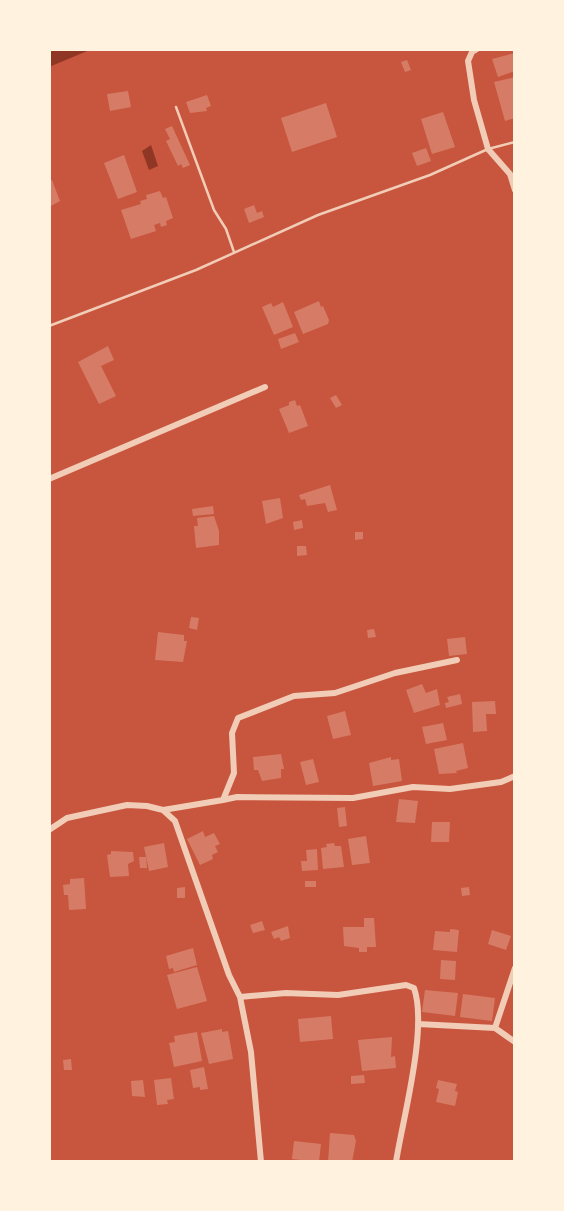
<svg xmlns="http://www.w3.org/2000/svg" width="564" height="1211" font-family="'Public Sans',sans-serif">
	<rect width="100%" height="100%" fill="#c8553d"/>
	<path fill="#8f3625" d="M49,49H92L49,67Z
		M151,145L158,166L149,170L142,151Z"/>
	<path fill="#d67c66" d="M515,53V71L498,77L492,59Z
		M407,60L411,70L405,72L401,62Z
		M515,77V118L505,121L494,82Z
		M128,91L131,107L110,111L107,94Z
		M207,95L211,106L206,108L207,111L190,113L186,102Z
		M326,103L337,137L292,152L281,118Z
		M443,112L455,147L432,154L421,119Z
		M172,126L190,165L183,168L181,164L178,166L166,141L170,139L165,129Z
		M426,148L431,161L417,166L412,153Z
		M124,155L137,192L118,199L104,163Z
		M52,180L60,201L49,207V181Z
		M160,191L163,198L166,197L173,218L166,221L167,225L161,227L160,223L154,225L156,231L131,239L121,210L141,204L140,201L147,199L146,195Z
		M254,205L257,213L262,211L264,217L249,223L244,209Z
		M319,301L321,307L323,306L329,320L328,324L303,334L294,312Z
		M283,302L293,327L274,335L262,307L271,303L273,307Z
		M295,333L299,342L281,349L278,339Z
		M108,346L114,360L101,366L116,396L99,404L78,362Z
		M336,395L342,405L336,408L330,398Z
		M295,400L297,406L300,405L308,426L289,433L279,409L289,405V402Z
		M330,485L337,510L328,512L325,503L307,506L305,499L301,500L299,495Z
		M280,498L283,518L266,524L262,501Z
		M213,506L214,514L193,516L192,509Z
		M214,516L219,531V545L196,548L194,526H198L197,518Z
		M302,520L303,528L294,530L293,522Z
		M355,532H363V539L355,540Z
		M297,546H306L307,555L297,556Z
		M191,617L199,618L197,630L189,628Z
		M374,629L376,637L368,638L367,630Z
		M158,632L184,635V641H187L183,662L155,660Z
		M465,637L467,654L449,656L447,639Z
		M422,684L426,693L437,689L440,705L414,713L406,690Z
		M460,694L462,704L446,708L445,703L449,702L447,697Z
		M495,701L496,714H486L487,731L473,732L472,702Z
		M345,711L351,735L333,739L327,716Z
		M443,723L447,740L426,744L422,727Z
		M463,743L468,768L456,771L457,773L439,774L434,749Z
		M281,754L284,769H281V778L262,781L258,770H254L253,757Z
		M391,757V760L399,759L402,781L373,786L369,763Z
		M313,759L319,782L306,785L300,762Z
		M399,799L418,801L415,823L396,822Z
		M345,807L347,826L339,827L337,808Z
		M432,822H450L449,842H431Z
		M203,831L205,837L214,833L220,844L215,846L218,852L212,855L213,859L200,865L187,839Z
		M366,836L370,863L352,865L348,839Z
		M164,843L168,867L149,871L144,847Z
		M334,843L335,846H341L344,867L323,869L321,848L327,847L326,844Z
		M317,849L318,870L302,871L301,861H307L306,850Z
		M111,851L133,852L134,861L128,864L129,876L110,877L107,855L111,854Z
		M139,857H146L147,868H140Z
		M84,878L86,909L69,910L68,895H64L63,885L70,884V879Z
		M305,881H316V887H305Z
		M185,887V898H177V888Z
		M469,887L470,895L462,896L461,888Z
		M364,918H374L376,947H367V952H359V948L344,946L343,927H364Z
		M262,921L265,930L253,933L250,925Z
		M288,926L290,938L281,941L279,937L274,939L271,932Z
		M450,929L459,930L457,952L433,950L435,931L450,932Z
		M492,930L511,936L506,950L488,944Z
		M193,948L197,965L174,972L173,968L169,969L166,956Z
		M441,960L456,961L455,980L440,979Z
		M197,967L207,1001L177,1009L167,975Z
		M425,990L458,993L455,1016L422,1012Z
		M463,994L495,998L492,1021L460,1017Z
		M331,1016L333,1039L300,1042L298,1019Z
		M222,1029V1032L228,1031L233,1059L209,1064L201,1033Z
		M197,1032L202,1061L174,1067L169,1043L175,1042L174,1036Z
		M392,1037L391,1057L395,1056L396,1068L362,1071L358,1040Z
		M71,1059L72,1070H64L63,1060Z
		M204,1067L208,1089L200,1090V1087L193,1088L190,1070Z
		M364,1075L365,1083L351,1084V1076Z
		M171,1078L174,1099L167,1100L168,1104L157,1105L154,1080Z
		M143,1080L145,1097L132,1096L131,1081Z
		M438,1080L457,1084L455,1091L458,1092L455,1106L436,1102L439,1089L436,1088Z
		M330,1133L354,1135L356,1141L352,1162H328Z
		M294,1141L321,1144L319,1162L292,1159Z"/>
	<g fill="none" stroke-linecap="round" stroke-linejoin="round">
		<path stroke="#f1ccb7" stroke-width="2.5" d="M176,107L214,210L226,229L234,252
			M49,326L196,270L318,215L430,175L488,149L515,142"/>
		<path stroke="#f1ccb7" stroke-width="6" d="M477,49L472,52L468,61L474,100L488,149L510,174L515,190
			M49,479L265,387
			M223,800L237,797L353,798L413,787L450,789L501,782L515,776
			M163,810L223,800L234,773L232,733L238,718L294,696L335,693L395,673L457,660
			M49,830L67,818L127,805L147,806L163,810L175,821L229,975L240,997L251,1052L261,1162
			M240,997L286,993L338,995L406,985L414,988C428,1028 403,1118 396,1162
			M418,1024L495,1028L515,1042
			M495,1028L515,968"/>
	</g>
	<rect width="564" height="1211" fill="none" stroke="#fff3e0" stroke-width="102"/>
</svg>
